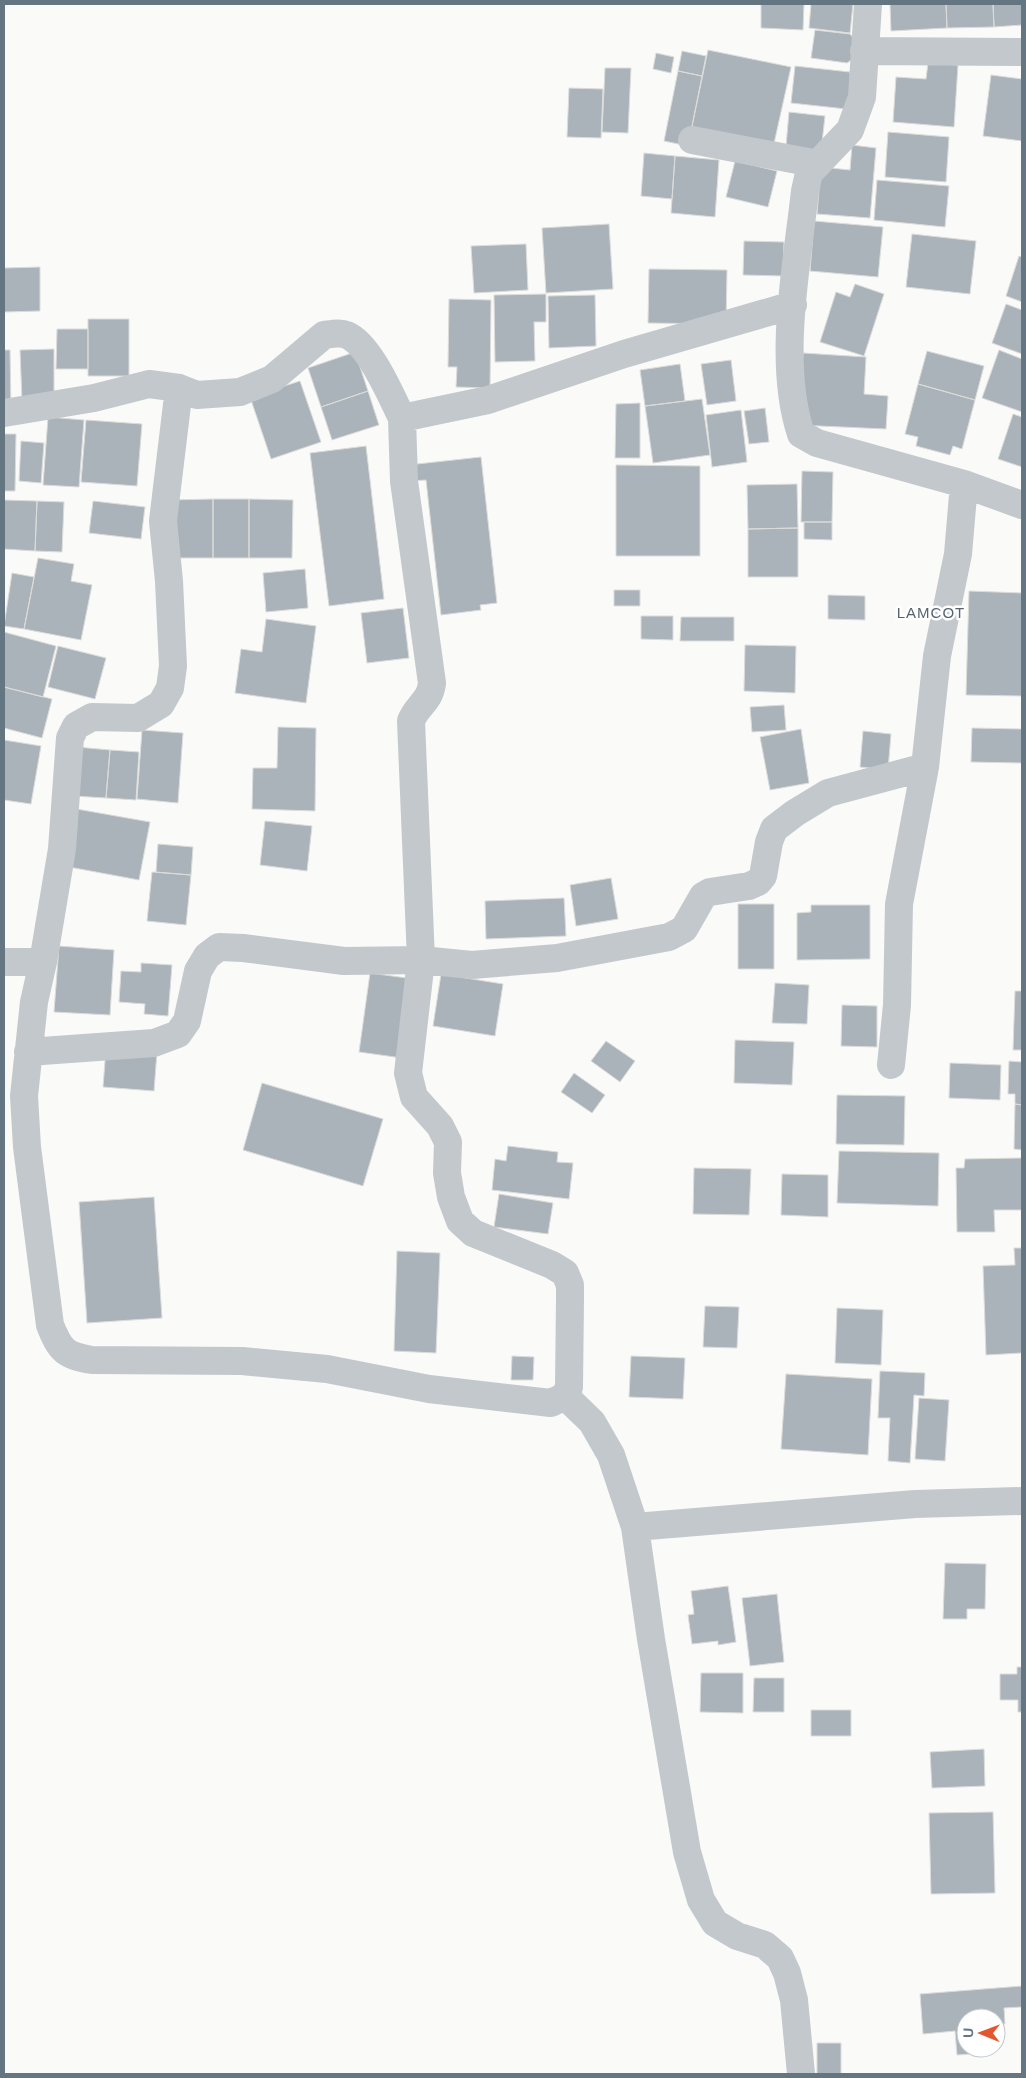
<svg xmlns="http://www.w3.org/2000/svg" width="1026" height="2078" font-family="Helvetica,sans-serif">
	<rect width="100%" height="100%" fill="#fafaf8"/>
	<path fill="#aab3b9" stroke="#dcdcda" d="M761,4H804L803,30L761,28Z
		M811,4H853L850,33L809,28Z
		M890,4H946L947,28L891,31Z
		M946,4H993L994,27L947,28Z
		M993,4H1022V25L994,27Z
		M815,30L850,34L864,51L847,63L811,58Z
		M708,50L791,67L773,148L691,131Z
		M682,51L706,56L702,76L678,71Z
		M656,53L674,57L671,73L653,69Z
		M928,63L958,65L954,127L893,122L896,77L926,79Z
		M795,66L850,72L851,94L846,109L791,103Z
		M605,68H631L628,133L602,132Z
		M678,71L702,76L688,146L664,141Z
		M991,75L1022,79V141L983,136Z
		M569,88L603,89L601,138L567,137Z
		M789,112L825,116L821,151L786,146Z
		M888,132L949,137L946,182L885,177Z
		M852,145L876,148L870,218L817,214L821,167L850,170Z
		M644,153L675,156L672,199L641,196Z
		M675,156L719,160L715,217L671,213Z
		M735,161L777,171L768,207L726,197Z
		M877,180L949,186L945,227L874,220Z
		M814,221L883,227L878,277L810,271Z
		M609,224L613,289L546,293L542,228Z
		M912,234L976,241L970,294L906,287Z
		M744,241L784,242L783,276L743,275Z
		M526,244L528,290L474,293L471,246Z
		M1019,256L1022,257V302L1006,296Z
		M40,267V311L4,312V268Z
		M649,269L727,270L726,324L648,323Z
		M855,284L884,294L864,356L820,342L836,292L850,297Z
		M546,294V322H534L535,361L495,362L494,295Z
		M595,295L596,346L549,348L548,296Z
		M449,299L491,300L490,388L456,387L457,367H448Z
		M1006,304L1022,310V354L992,343Z
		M88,319H129V376H88Z
		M57,329H88V369H56Z
		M54,349V400L22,401L20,350Z
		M4,350H10L11,410H4Z
		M999,350L1022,359V412L982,398Z
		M927,351L984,366L975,400L918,384Z
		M355,352L368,391L321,407L308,368Z
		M803,353L866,357L864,394L888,396L886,429L798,425Z
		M731,360L736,401L707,405L701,364Z
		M680,364L685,401L645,406L640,370Z
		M300,381L321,442L271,459L250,397Z
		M918,384L975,400L962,449L953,446L950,455L916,446L918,437L905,434Z
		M368,391L379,425L332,440L321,407Z
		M702,399L710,455L653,463L645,406Z
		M640,403V458H615L616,404Z
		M765,408L769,442L749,444L744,411Z
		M741,410L747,462L712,467L706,415Z
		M1013,414L1022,417V467L998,459Z
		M48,417L84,420L79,487L43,485Z
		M86,420L142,424L137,486L81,482Z
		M4,434H16L15,491H4Z
		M21,441L44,443L41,483L19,481Z
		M366,446L384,599L329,606L310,453Z
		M481,457L497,603L480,605L481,610L441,615L426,480L410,481L408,465Z
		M616,465L700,466V556H616Z
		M802,471L833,472L832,522H801Z
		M797,484L798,528L748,529L747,485Z
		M213,499V558H169V500Z
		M213,499H249V558H213Z
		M249,499L293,500L292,558H249Z
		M4,500L37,501L35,551L4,549Z
		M37,501L64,502L62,552L35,551Z
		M93,501L145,507L141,539L89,533Z
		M804,522H832V540L804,539Z
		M798,528V577H748V529Z
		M38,558L74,564L71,581L92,585L81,640L24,629Z
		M305,569L308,608L266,612L263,573Z
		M12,573L34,577L24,629L4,626Z
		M614,590H640V606H614Z
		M969,591L1022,593V696L966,695Z
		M828,595L865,596V620L828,619Z
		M403,608L409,658L367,663L361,613Z
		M641,616H673V640L641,639Z
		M681,617H734V641H680Z
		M266,619L316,626L306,703L235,693L241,649L262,652Z
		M4,632L56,646L43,697L4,687Z
		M745,645L796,646L795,693L744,691Z
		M58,646L106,658L95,699L48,687Z
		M4,687L52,699L42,738L4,728Z
		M784,705L786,730L752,732L750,707Z
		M278,727L316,728L315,811L252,809L253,768H277Z
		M972,728L1022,729V763L971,762Z
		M801,729L809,783L770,790L760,737Z
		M142,730L183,733L178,803L137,799Z
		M863,731L891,734L888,770L860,767Z
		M4,740L41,746L31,804L4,800Z
		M77,747L110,750L106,798L74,796Z
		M110,750L139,752L136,800L106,798Z
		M71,808L150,822L139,880L69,867Z
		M265,821L312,826L307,871L260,865Z
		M158,844L193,847L191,875L156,872Z
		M152,872L191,875L186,925L147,921Z
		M611,878L618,919L576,926L570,885Z
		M564,898L566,936L486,939L485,901Z
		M738,904H774V969H738Z
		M811,905H870V959L797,960V913L811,912Z
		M59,946L114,950L110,1015L54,1012Z
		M141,963L172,965L168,1016L144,1014L145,1004L119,1002L121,971L141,972Z
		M370,973L414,979L402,1058L359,1052Z
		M441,974L503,984L495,1036L433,1026Z
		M775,983L809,985L807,1024L772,1023Z
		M1015,991H1022V1050H1013Z
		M842,1005L877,1006V1047L841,1046Z
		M735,1040L794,1042L792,1085L734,1083Z
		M606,1041L635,1061L620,1082L591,1061Z
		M106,1048L157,1052L154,1091L103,1087Z
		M1009,1061L1022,1062V1105L1015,1104V1094H1008Z
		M950,1063L1001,1065L1000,1100L949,1098Z
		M574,1073L605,1095L592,1113L561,1092Z
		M262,1083L383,1119L363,1186L243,1150Z
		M837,1095L905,1096L904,1145L836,1144Z
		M1015,1104L1022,1105V1150L1014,1149Z
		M508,1146L558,1152L557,1162L573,1163L569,1199L492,1190L495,1159L506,1161Z
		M839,1151L939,1153L938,1206L837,1203Z
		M1022,1158V1210H994L995,1232H957L956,1168H964L965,1159Z
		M694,1168L751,1169L749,1215L693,1214Z
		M782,1174L828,1175V1217L781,1215Z
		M499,1194L553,1203L548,1234L494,1227Z
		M154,1197L162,1318L87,1323L79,1202Z
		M1014,1248H1022V1353L986,1355L983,1266L1015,1265Z
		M397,1251L440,1253L436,1353L394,1351Z
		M705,1306L739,1307L737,1348L703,1347Z
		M837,1308L883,1310L881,1365L835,1363Z
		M512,1356L534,1357L533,1380H511Z
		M631,1356L685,1358L683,1399L629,1397Z
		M880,1371L925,1373L924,1396L914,1395L910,1463L888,1461L890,1418H878Z
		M786,1374L872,1379L868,1455L781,1449Z
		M919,1398L949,1400L945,1461L915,1459Z
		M945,1563L986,1564L985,1609H967V1619H943Z
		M728,1586L736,1642L718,1645V1641L692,1644L688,1615L694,1614L691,1591Z
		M777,1594L784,1662L750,1666L742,1598Z
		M1017,1667H1022V1712H1018V1700H1000V1674H1017Z
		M701,1673H743V1713L700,1712Z
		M754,1678H784V1712H753Z
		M811,1710H851V1736H811Z
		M984,1749L985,1786L932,1788L930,1752Z
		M993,1812L995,1893L931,1894L929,1813Z
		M1022,1986V2007L1004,2008L1005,2024H996V2018H966V2048H983L984,2053L957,2055L955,2031L923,2034L920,1994Z
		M817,2043H841V2074H817Z"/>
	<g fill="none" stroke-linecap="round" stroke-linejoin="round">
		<path stroke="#c3c8cc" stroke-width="28" d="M868,4L862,97L850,130L809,173L805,191C797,265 777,362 801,434L817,443L964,484L1022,505
			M864,51L1022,52
			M692,140L818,164
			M4,413L94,398L149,384L179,388L197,395L240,392L272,379L324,335C332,334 340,332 347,335C370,345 391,396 402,418L488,400L624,354L793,305
			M4,962H43L34,1002L24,1096L27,1147L50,1325C60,1350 65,1356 92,1360L242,1361L327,1369L429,1389L551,1403L565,1396L569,1387L570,1299V1285L565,1273L552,1265L473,1233L460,1221L451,1197L447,1173L448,1142L440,1126L414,1097L408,1073L421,960L411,721C417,705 430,702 432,683L404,481L402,418
			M43,962L62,849L70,738L76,726L92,717L138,718L161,704L170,688L173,666L169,581L163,521L179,388
			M28,1052L154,1043L178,1034L187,1021L198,971L207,956L219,947L243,948L344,961L421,960L472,965L557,958L669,937L684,929L703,896L710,892L749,886L758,882L763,876L769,842L774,829L795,813L828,793L925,767
			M891,1065L897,1005L899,904L925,767L937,656L958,554L964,484
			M565,1396L592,1422L611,1455L635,1527L651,1639L687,1852L701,1900L715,1923L737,1936L765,1945L780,1958L787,1973L794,2000L801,2074
			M635,1527L915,1504L1022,1501"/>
	</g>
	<g text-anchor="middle" stroke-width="5" stroke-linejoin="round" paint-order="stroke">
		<g font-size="15" letter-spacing="1" fill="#57646e" stroke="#fff">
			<text x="931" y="618">LAMCOT</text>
		</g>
	</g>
	<rect width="1026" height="2078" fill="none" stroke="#657683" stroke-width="10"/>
	<g transform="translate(981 2033) rotate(271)"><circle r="24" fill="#ffffff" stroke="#c1c8cd"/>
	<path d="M0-4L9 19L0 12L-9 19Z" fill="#e4572e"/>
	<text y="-8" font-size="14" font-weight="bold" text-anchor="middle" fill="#657683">U</text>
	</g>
</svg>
